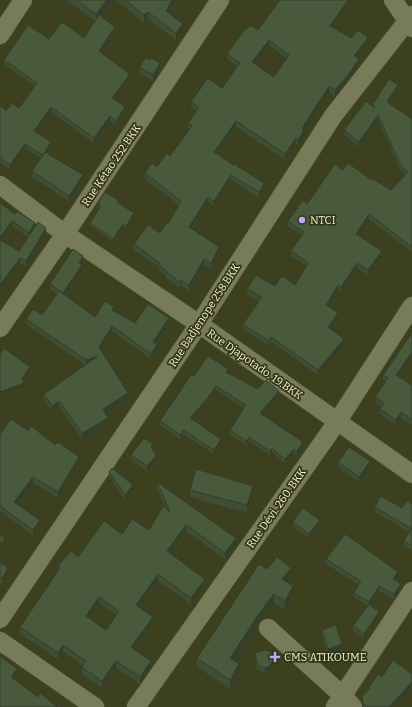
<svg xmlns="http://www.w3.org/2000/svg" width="412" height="707" font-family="Bitter,serif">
	<rect width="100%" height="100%" fill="#3d401f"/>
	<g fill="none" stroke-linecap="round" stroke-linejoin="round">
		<g stroke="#5c5e41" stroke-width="19">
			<path id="minor" d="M393,0L412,28
				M0,35L23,0
				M0,185L65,234L199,324L412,474
				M0,328L65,234L220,0
				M0,619L199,324L333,116L412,15
				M268,628L343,696L353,707
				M0,641L95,707
				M136,707L337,422L412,306
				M335,707L412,591"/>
		</g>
		<use href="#minor" stroke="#787b59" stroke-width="18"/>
	</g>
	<path fill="#3f4d34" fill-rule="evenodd" d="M66,0H113L100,16L115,32L101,53L130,78L114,100L125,111L116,125L110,121L94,143L51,112L36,132L51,146L47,153L83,180L69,201L32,177V171L41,158L25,148L10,169L0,162V105L6,111L19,108L35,86L4,64V60L49,39L84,38L95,21Z
		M116,0H175L169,13L183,31L176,40L148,19L144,23Z
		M349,0V4L333,27L351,38L368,44L357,58L359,65L335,96L329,92L304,131V135L298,145L296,143L285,160L236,127L217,153L264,188L259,198L231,180L214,206L208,202L192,229L219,253L211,268L204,265L189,291L181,286L180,288L166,278V275L159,271V267L134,250V244L160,233L169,223L179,205L145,179V173L157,167L170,156L189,129L188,128V123L196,111L191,107V102L222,88L237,66L227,59V54L247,29L258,30ZM269,45L287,59L274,77L254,64Z
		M140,67L160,68L153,81L140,73Z
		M398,90L390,104L412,119V252L369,219L358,235L382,256L368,275L357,268L341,292L338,290L328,306L338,318L330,329L344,344L318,375L271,342L269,346L243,329V324L259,301L247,294V289L295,285L306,266L291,256V251L302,236L288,226V221L343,170L372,180L391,190L405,174L401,171L378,120L359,147L344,135V130L373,106V104Z
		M0,203L15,214L46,233L26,266L20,263L0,290ZM12,226L28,237L19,251L2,241Z
		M118,203L134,216L126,228L123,226L113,242L90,225V223L100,208L98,206V204Z
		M83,261L81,265L82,270L65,296L95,317L114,311L135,323L169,324L156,344L157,350L151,359L112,331L100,350L128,399L105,413L108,423L82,439L59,406L52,412L44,400V394L85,365L26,324V319L42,315L57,294L50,290V284Z
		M412,333V357L399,376L412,385V425L401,418L396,425L380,414V409L381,407L375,402V397L386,382L383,380V375Z
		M228,373L258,389L279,395L262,414L303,446L297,455L294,453L285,463L272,452L270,455L249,441L246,445L230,434V430L244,408L216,390L207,403L192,420L221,443L214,454L183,434L180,439L160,425V421L194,376Z
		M28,431L79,463L58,498L33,483L17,504L40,526L33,535L0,511V434Z
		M153,450L156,461L147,472L131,460V455Z
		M338,462L370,467L359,482L338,467Z
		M109,472L133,489L125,500L109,476Z
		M157,482L236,545L225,559L186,531L170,553L205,585L191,604L158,581L139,607L153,623L134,649L151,667L140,684L116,668L102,688L82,674V667L83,666L63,651L58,659L20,634V627L58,571V566L78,557L122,534L149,530L166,509L157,489ZM99,603L116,615L106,630L89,618Z
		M190,490L253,493L247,513L190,497Z
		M412,504V551L404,545V540L409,532L375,512V507L402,508Z
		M293,522L320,524L309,538L293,526Z
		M326,559L398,577L395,581L401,588L394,599L379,591L370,605L379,617L364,639L353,631V626L368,606L354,597V593L359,585L326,564Z
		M0,563L8,574L2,585L0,583Z
		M267,569L291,577L287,582L293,595L285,610L274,603L260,621L234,661L239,673L230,689L197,667V658Z
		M322,630L342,650L328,654L322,635Z
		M255,653L274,664L272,668L269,671L265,673L260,671L257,668L255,658Z
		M412,674V687L393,707H363L362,702V697L369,689V687L382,677Z"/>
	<path fill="#333f2a" d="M107,0H113L96,21V14Z
		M172,0H175V1L166,18V11Z
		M348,0H349V4L330,31V26Z
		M148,12V19L144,23V15Z
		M183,24V31L176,40V33Z
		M115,27V32L99,56V51Z
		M368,38V44L354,62V56Z
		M269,40V45L252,67V62Z
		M359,59V65L335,96V90Z
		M160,63V68L153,81V75Z
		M130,74V78L112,103V98Z
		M398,85V90L387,107V102Z
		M329,86V92L304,131V135L298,145V140L302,128Z
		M51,107V112L34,135V131Z
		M125,107V111L116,125V121Z
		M378,115V120L359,147V142Z
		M110,116V121L94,143V138Z
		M236,121V127L214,157V152Z
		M296,138V143L285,160V154Z
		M51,142V146L44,159V155Z
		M25,144V148L10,169V165Z
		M83,175V180L69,201V196Z
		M231,175V180L214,206V201Z
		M264,183V188L259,198V192Z
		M208,197V202L189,232V227Z
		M134,213V216L126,228V226Z
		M369,214V219L356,239V234Z
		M12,221V226L0,243V238Z
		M35,223V228L29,238V233Z
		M123,224V226L113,242V239Z
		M46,228V233L26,266V261Z
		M219,247V253L211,268V263Z
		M382,251V256L368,275V270Z
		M83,256V261L79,268V263Z
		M20,258V263L0,290V285Z
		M204,259V265L189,291V285Z
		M357,263V268L341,292V287Z
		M82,265V270L63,298V293Z
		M181,280V286L180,288V282Z
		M338,285V290L326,310V305Z
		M338,313V318L328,332V327Z
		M169,318V324L153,347V342Z
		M112,326V331L99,352V347Z
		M271,337V342L269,346V341Z
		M344,339V344L318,375V370Z
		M157,345V350L151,359V354Z
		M412,352V357L396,380V375Z
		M98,356L86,366V360Z
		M30,367V371L22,382V378Z
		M24,383V387L0,396V392Z
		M216,386V390L207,403L190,422V418Z
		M279,391V395L260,417V413Z
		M128,393V399L103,415V409Z
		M59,401V406L52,412V406Z
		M401,412V418L396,425V420Z
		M108,418V423L82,439V433Z
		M183,430V434L180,439V435Z
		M249,437V441L246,445V441Z
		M221,439V443L214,454V450Z
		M303,442V446L297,455V451Z
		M272,448V452L270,455V451Z
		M294,449V453L285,463V459Z
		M156,456V461L147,472V466Z
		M79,457V463L58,498V492Z
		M370,461V467L359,482V477Z
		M33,477V483L14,507V502Z
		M133,485V489L125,500V495Z
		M253,486V493L247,513V505Z
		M40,520V526L33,535V530Z
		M320,520V524L309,538V534Z
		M186,525V531L167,557V551Z
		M5,538V544L0,551V545Z
		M236,538V545L225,559V553Z
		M8,568V574L2,585V579Z
		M291,568V577L282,588V579Z
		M398,572V577L393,584V579Z
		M158,574V581L136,611V605Z
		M205,579V585L191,604V598Z
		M401,584V588L394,599V594Z
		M293,586V595L285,610V601Z
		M379,586V591L369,607V602Z
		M274,594V603L260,621L230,667V658L260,612Z
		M99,597V603L86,622V616Z
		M379,612V617L364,639V634Z
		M153,617V623L131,653V647Z
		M342,644V650L328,654V649Z
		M63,645V651L58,659V653Z
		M274,659V664L272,668L269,671L265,673V668Z
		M116,661V668L102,688V681Z
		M151,661V667L140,684V677Z
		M239,664V673L230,689V680Z
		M17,669V675L11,683V677Z
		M412,682V687L393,707H389Z"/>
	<path fill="#495a3c" stroke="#333f2a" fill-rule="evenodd" d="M76,0H107L96,14Z
		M125,0H172L166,11L183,24L176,33L148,12L144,15Z
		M280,0H348L330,26L351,38L358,30L368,38L354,56L359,59L351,71L335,90L329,86L302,128L304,130L298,140L296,138L285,154L236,121L214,152L233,165L234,164L264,183L259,192L231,175L214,201L208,197L189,227L219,247L211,263L204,259L189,285L181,280L180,282L166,272L167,271L159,265L160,263L134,244L148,225L160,233L167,222L169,223L181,201L145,173L152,163L157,167L167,153L170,156L192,126L188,123L199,108L191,102L208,78L222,88L240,63L227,54L246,28L247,29L250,25L258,30ZM269,40L289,55L274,77L252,62Z
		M99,15L115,27L99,51L130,74L112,98L125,107L116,121L110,116L94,138L51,107L34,131L51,142L43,155L25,144L10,165L0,157V105L6,111L12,103L19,108L37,83L4,60L28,25L49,39L62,22L84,38Z
		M145,58L150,60L151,58L160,63L153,75L140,67Z
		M389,79L398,85L387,102L412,119V247L369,214L356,234L382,251L368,270L357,263L341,287L338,285L326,305L338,313L328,327L344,339L318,370L271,337L269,341L243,324L262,297L247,289L256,275L275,286L282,276L295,285L308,263L291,251L304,232L288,221L303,200L307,204L335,164L343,170L348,163L372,180L373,179L391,190L408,172L401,166L378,115L359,142L344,130L366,101L375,108L373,104Z
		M45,152L83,175L69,196L32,171Z
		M105,192L118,200L117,202L134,213L126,226L123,224L113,239L90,223L101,206L98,204Z
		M0,203L15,214L17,211L35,223L29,233L12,221L0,238Z
		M38,222L46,228L26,261L20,258L0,285V240L19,251Z
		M73,249L83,256L79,263L82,265L63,293L50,284Z
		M59,291L95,317L105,301L114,307L112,310L135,323L148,304L169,318L153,342L157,345L151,354L112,326L99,347L128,393L103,409L108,418L82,433L59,401L52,406L44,394L98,356L86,360L26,319L33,309L42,315Z
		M412,333V352L396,375L412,385V420L401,412L396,420L380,409L384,403L375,397L388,378L383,375Z
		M4,348L30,367L22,378L24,383L0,392V354Z
		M208,356L228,369L226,372L258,389L266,380L279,391L260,413L303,442L297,451L294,449L285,459L272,448L270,451L249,437L246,441L230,430L246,405L216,386L207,399L190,418L221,439L214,450L183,430L180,435L160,421L191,375L194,376Z
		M11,419L28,431L31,426L55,445L58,442L79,457L58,492L33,477L14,502L40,520L33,530L0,506V434Z
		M144,438L153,444L151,446L156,456L147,466L131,455Z
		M349,447L370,461L359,477L338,462Z
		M112,468L133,485L125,495L109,472Z
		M196,469L253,486L247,505L190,490Z
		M157,482L236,538L225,553L186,525L167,551L205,579L191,598L158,574L136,605L153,617L131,647L151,661L140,677L116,661L102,681L82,667L86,661L63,645L58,653L20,627L60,568L58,566L71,551L78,557L104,521L122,534L132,519L149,530L163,506L170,512ZM99,597L119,611L106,630L86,616Z
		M381,496L402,508L407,501L412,504V546L404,540L412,529L375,507Z
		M303,508L320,520L309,534L293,522Z
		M345,534L398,572L393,579L401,584L394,594L379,586L369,602L354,593L361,581L326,559Z
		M0,535L5,538L0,545Z
		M277,557L291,568L282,579L293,586L285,601L274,594L260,612L230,658L239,664L230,680L197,658L259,564L267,569Z
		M0,563L8,568L2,579L0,578Z
		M369,604L379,612L364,634L353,626Z
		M336,625L342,644L328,649L322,630Z
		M265,650L269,651L273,654L274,659L272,663L269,666L265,668L260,666L257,663L255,653Z
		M0,656L17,669L11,677L38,697L40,693L57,707L58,705L62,707H0Z
		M393,660L412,674V682L389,707H368L363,703L362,697L370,688L369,687L378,674L382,677Z"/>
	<g fill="#b9abf7" stroke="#333515" stroke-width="1.5">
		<circle cx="302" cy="220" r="4"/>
		<path d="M273 651h4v4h4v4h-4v4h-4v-4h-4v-4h4z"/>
	</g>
	<g text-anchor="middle" stroke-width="3.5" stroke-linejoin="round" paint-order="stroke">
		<g font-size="11" fill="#eceedb" stroke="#333515">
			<text transform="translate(111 165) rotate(-56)" y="4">Rue Kétao 252.BKK</text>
			<text transform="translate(204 315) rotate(-57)" y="4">Rue Badjenope 258.BKK</text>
			<text transform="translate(255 364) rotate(35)" y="4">Rue Djapotado. 19.BKK</text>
			<text transform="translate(276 508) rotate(-55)" y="4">Rue Dévi. 260. BKK</text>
		</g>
		<g font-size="11" fill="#eceedb" stroke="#333515" text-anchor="start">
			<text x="310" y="224">NTCI</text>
			<text x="284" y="661">CMS ATIKOUME</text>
		</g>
	</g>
</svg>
